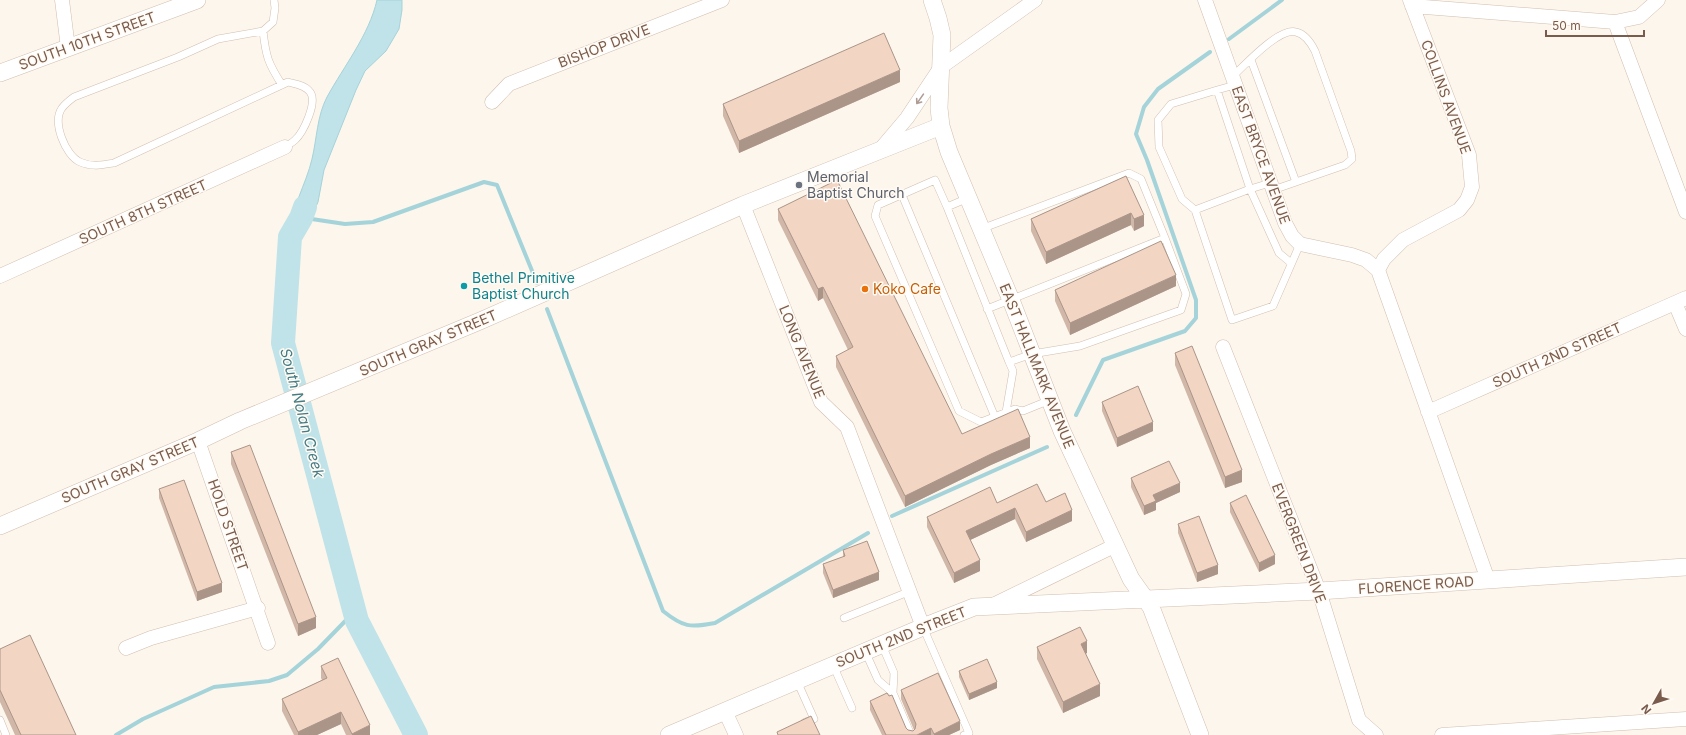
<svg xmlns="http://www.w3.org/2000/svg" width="1686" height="735" font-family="Inter,sans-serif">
	<rect width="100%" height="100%" fill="#fdf6ec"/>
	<path fill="#bfe3e8" stroke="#a5d3da" d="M377,0H402V10L399,29L386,51L365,71L356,90L324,170L318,202L307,227L290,237C290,209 306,185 312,159C317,138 317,116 327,97C344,66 369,35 377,0Z"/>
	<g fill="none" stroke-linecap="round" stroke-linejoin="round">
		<path stroke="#a5d3da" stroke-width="4" d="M1229,39L1282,0
			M305,218L345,224L373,222L484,182L497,185L537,283
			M547,309L663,611C683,627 690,628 715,623L868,533
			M1076,415L1103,360L1185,331L1196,318V300L1147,160L1136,134L1144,107L1158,89L1210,52
			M892,516L1047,447
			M116,735L143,719L214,687L269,681L287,675L318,649L355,611"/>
		<path stroke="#bfe3e8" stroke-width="24" d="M305,207L301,218L290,237L283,343L357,621L416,735"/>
		<g stroke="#d1beb0" stroke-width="8">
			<path id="service" d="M274,0L275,8L273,22L263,31L218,39L178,57L74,97C70,100 65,104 62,108C52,122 65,155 80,162C91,167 102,165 114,163L288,82C295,84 305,85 310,92C318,102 303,133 295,140C292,143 288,145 285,147
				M263,31C266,57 268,63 282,85
				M1251,60L1296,182
				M1232,77C1244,66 1279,27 1296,32C1305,34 1311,43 1315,51L1351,151L1352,159L1345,165L1273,190
				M1217,90L1235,85
				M1270,183L1250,189L1279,253L1291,263
				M902,195L995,417
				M968,198L947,207L935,180L878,205L875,216L959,411L981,422L1015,409L1023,411L1050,400
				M947,207L1009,362L1032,354L1080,346L1181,310L1186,294L1165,238L987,309
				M1195,210L1250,189L1217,90L1171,104L1158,120L1159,147L1182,199L1195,210L1232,320L1273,306L1300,244
				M981,229L1129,173L1141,179L1165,238
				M1006,412L1013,371L1009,362
				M844,618L908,592
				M923,627L969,733L964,735
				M882,645L894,673L893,693L911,735
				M865,651L878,680L893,693
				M833,665L852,708
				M797,681L814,719L805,722
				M0,720L6,735"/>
		</g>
		<g stroke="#d1beb0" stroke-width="15">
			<path id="minor" d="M62,0L68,48
				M1205,0L1285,223L1292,236L1300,244L1352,255L1366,260L1378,270L1488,580
				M1412,6L1615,22L1639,17L1658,0
				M1615,22L1686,212
				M492,102L509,84L722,0
				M879,151L907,118L941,67L1035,0
				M743,205L821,402L847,427L923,627
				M1378,270L1384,259L1403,240L1459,210L1467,200L1472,187L1469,155L1410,0
				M0,276L285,147
				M1675,303L1686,329
				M1223,347L1319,591L1359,720L1376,735
				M1428,412L1686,298
				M198,441L268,643
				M993,605L1116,545
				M126,648L151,638L258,608
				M725,711L736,735
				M1442,735L1686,719"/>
		</g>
		<g stroke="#d1beb0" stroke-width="18">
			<path id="tertiary" d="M932,0L938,18L942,35L939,108L941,126L949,152L1011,300L1062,431L1131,579L1151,607L1200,735
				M0,73L197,0
				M0,526L198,441L240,421L480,321L743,205L941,126
				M669,735L923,627L974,607L1319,591L1686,567"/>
		</g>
		<use href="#service" stroke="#fff" stroke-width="7"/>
		<use href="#minor" stroke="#fff" stroke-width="14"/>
		<use href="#tertiary" stroke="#fff" stroke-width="17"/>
	</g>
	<path fill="#d1b7a8" d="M900,82L739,153L723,116V104Z
		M1126,176L1144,226L1134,231L1131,225L1046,264L1031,231V219Z
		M778,209L962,434L1030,448L991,465L905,507L836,367V356L848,350L823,298L818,301L778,220Z
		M1176,286L1070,335L1055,301V290Z
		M1175,353L1242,482L1225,488L1175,365Z
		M1102,402L1153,431L1117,447L1102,411Z
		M231,452L316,628L298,636L231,464Z
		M1131,478L1180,492L1156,503V510L1144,515L1131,487Z
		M159,489L222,592L197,601L159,498Z
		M1046,502L1072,521L1026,542L1015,519L970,540L980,571L954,583L927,527V517L997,503Z
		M1230,503L1275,564L1259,572L1230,512Z
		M1178,524L1218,574L1197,582L1178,533Z
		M843,550L879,580L833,598L823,573V564L843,557Z
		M1037,647L1087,653L1085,654L1100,696L1063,713L1037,659Z
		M0,649L76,735H15L0,702Z
		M321,666L370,735H346L341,724L317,735H294L282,711V699L322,680L321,678Z
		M959,671L997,688L969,700L959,677Z
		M901,690L960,730L949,735H882L870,710V701L906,728L908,730L913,731L914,730L901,699Z"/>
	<path fill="#aa9588" d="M900,70V82L739,153V141Z
		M1131,213V225L1046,264V252Z
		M1144,215V226L1134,231V219Z
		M1176,275V286L1070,335V323Z
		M823,287V298L818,301V289Z
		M1153,422V431L1117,447V438Z
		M1030,437V448L991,465L905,507V496L991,454Z
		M1242,470V482L1225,488V477Z
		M1180,483V492L1156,503V510L1144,515V506L1153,495Z
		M1015,508V519L966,542V531Z
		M1072,510V521L1026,542V532Z
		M1275,555V564L1259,572V563Z
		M980,560V571L954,583V573Z
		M1218,565V574L1197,582V573Z
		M879,572V580L833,598V590Z
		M222,583V592L197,601V592Z
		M316,617V628L298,636V624Z
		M1087,641V653L1081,656V644Z
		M997,682V688L969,700V694Z
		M1100,684V696L1063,713V702Z
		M341,712V724L317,735H298V732Z
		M960,721V730L949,735H934V734Z
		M370,725V735H352V734Z
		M931,728V735H917Z"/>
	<path fill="#f3d5c3" stroke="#aa9588" d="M884,33L900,70L739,141L723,104Z
		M1126,176L1144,215L1134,219L1131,213L1046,252L1031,219Z
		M837,180L962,434L1018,409L1030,437L991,454L905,496L836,356L853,347L823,287L818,289L778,209Z
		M1161,241L1176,275L1070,323L1055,290Z
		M1192,346L1242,470L1225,477L1175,353Z
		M1138,386L1153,422L1117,438L1102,402Z
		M250,445L316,617L298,624L231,452Z
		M1169,461L1180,483L1153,495L1156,501L1144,506L1131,478Z
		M184,480L222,583L197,592L159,489Z
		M1037,484L1046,502L1065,493L1072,510L1026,532L1015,508L966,531L980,560L954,573L927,517L990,487L997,503Z
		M1246,495L1275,555L1259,563L1230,503Z
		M1199,516L1218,565L1197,573L1178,524Z
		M867,541L879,572L833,590L823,564L845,556L843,550Z
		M1080,627L1087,641L1081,644L1100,684L1063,702L1037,647Z
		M30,635L76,735H21L0,690V649Z
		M338,658L370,725L352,734L341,712L298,732L282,699L327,678L321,666Z
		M987,659L997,682L969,694L959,671Z
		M938,673L960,721L934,734L931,728L917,735H886L870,701L887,693L889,696L892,695L906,728L908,730L913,731L915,729L916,724L901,690Z
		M811,716L820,735H778L777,732Z"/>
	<defs><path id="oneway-shaft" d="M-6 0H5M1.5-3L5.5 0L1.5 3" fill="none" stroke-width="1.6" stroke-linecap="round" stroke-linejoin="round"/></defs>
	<use stroke="#af9d94" href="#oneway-shaft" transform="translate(920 99) rotate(125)"/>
	<circle fill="#6b7280" stroke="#fffaf3" stroke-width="1.5" cx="799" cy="185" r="4"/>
	<circle fill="#0f9aa8" stroke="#fffaf3" stroke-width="1.5" cx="464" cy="286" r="4"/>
	<circle fill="#e8710a" stroke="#fffaf3" stroke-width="1.5" cx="865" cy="289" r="4"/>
	<g text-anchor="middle" stroke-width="3" stroke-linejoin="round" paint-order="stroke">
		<g font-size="14" fill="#7a5c4d" stroke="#fffaf3">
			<text transform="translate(87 41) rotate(-20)" y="5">SOUTH 10TH STREET</text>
			<text transform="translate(604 46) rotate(-21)" y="5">BISHOP DRIVE</text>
			<text transform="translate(1446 97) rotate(70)" y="5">COLLINS AVENUE</text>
			<text transform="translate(1261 155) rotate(70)" y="5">EAST BRYCE AVENUE</text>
			<text transform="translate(143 212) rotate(-24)" y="5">SOUTH 8TH STREET</text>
			<text transform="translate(428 343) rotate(-23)" y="5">SOUTH GRAY STREET</text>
			<text transform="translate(802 352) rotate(68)" y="5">LONG AVENUE</text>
			<text transform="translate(1557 355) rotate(-24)" y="5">SOUTH 2ND STREET</text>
			<text transform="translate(1037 366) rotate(68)" y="5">EAST HALLMARK AVENUE</text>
			<text transform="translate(130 470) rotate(-23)" y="5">SOUTH GRAY STREET</text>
			<text transform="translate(228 525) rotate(71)" y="5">HOLD STREET</text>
			<text transform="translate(1299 543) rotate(69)" y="5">EVERGREEN DRIVE</text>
			<text transform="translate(1416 585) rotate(-4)" y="5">FLORENCE ROAD</text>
			<text transform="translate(901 637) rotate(-22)" y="5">SOUTH 2ND STREET</text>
		</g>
		<g font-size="14" fill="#5b616d" stroke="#fffaf3" text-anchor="start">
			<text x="807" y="182">Memorial<tspan x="807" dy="16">Baptist Church</tspan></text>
		</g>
		<g font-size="14" fill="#0d838f" stroke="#fffaf3" text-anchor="start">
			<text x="472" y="283">Bethel Primitive<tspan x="472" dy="16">Baptist Church</tspan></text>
		</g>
		<g font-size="14" fill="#c56008" stroke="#fffaf3" text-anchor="start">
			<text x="873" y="294">Koko Cafe</text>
		</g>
		<g font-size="15" font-style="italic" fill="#437c86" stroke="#fffaf3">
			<text transform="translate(302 413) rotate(75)" y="5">South Nolan Creek</text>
		</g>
	</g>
	<g transform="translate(1654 703) rotate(231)" stroke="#fffaf3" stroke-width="3" paint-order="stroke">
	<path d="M0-3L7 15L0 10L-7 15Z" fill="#7a5c4d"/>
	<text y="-6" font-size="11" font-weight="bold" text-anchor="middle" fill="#7a5c4d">N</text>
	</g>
	<path d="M1546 30v6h98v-6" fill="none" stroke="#7a5c4d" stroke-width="2"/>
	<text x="1552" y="30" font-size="12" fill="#7a5c4d" stroke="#fffaf3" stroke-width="3" paint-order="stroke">50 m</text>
</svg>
